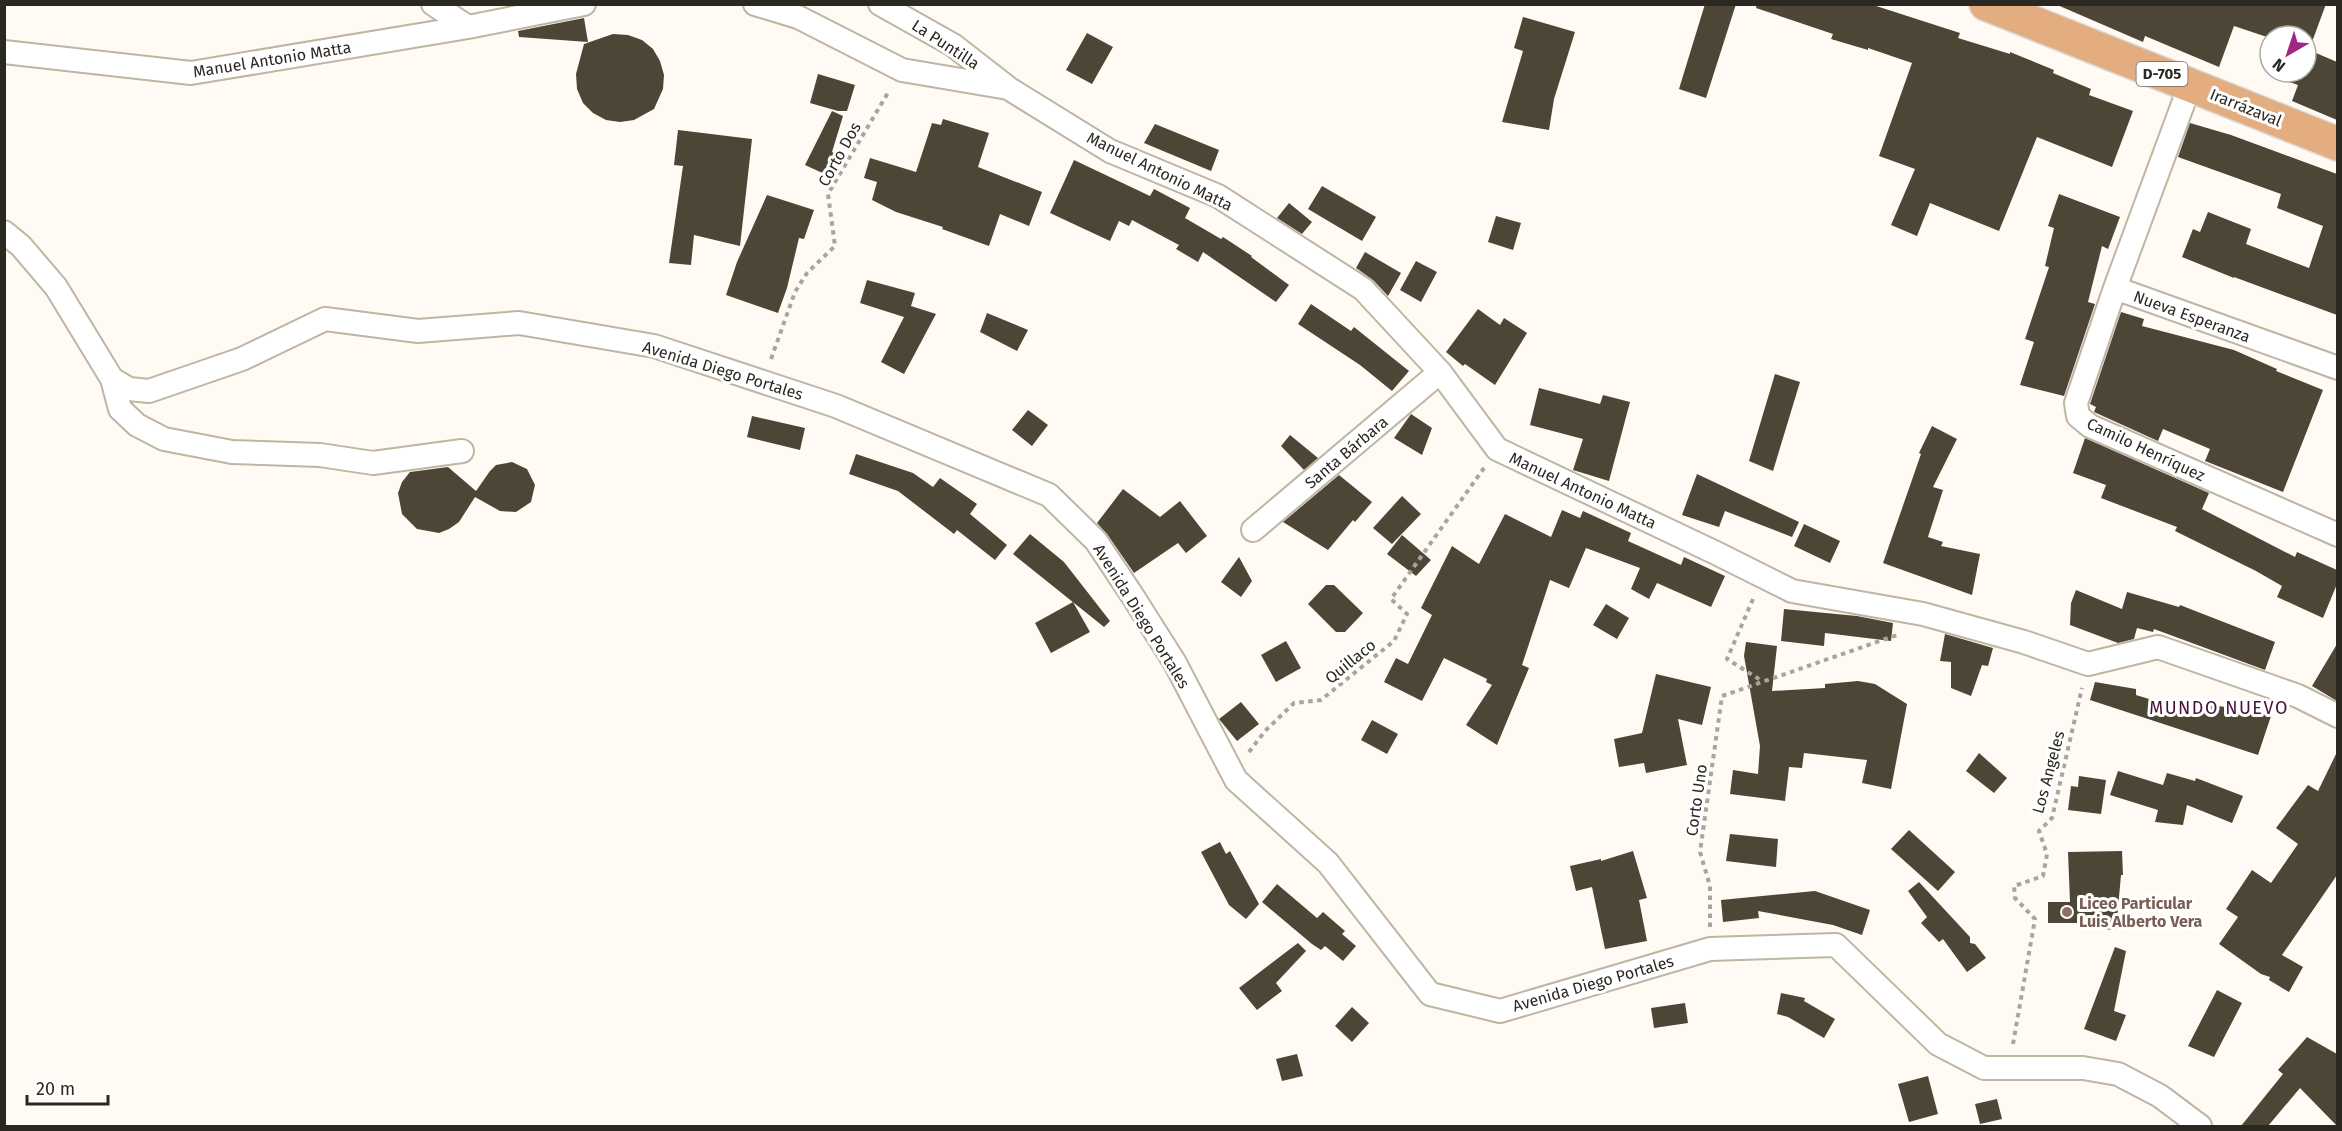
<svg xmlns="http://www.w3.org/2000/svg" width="2342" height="1131" font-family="'Fira Sans',sans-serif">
	<rect width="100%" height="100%" fill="#fffbf4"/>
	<path fill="#4d4636" d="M1705,4H1736L1706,98L1679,89Z
		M1757,4H1870L1960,33L1958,38L2010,54V52L2054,70L2053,73L2091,89L2089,95L2133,111L2112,167L2037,137L1999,231L1930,203L1917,236L1891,225L1915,169L1879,156L1912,63L1868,48V50L1831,39L1833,34L1756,8Z
		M2055,4H2326L2309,50L2337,62V120L2292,101L2298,85L2270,75L2272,72H2306V36H2270V38L2234,26L2219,67L2145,36L2143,42Z
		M1523,17L1575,32L1554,99L1549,130L1502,122L1523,51L1514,48Z
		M584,18L588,42L519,37L518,31Z
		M1087,33L1113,47L1092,84L1066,70Z
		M613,34L628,35L642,40L653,49L660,61L664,75L663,89L654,109L634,120L620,122L606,120L593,113L583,103L577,89L576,74L584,44Z
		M818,74L855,85L847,111H838L810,103Z
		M832,111L843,116L832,152L841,156L831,177L805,165Z
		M943,119L989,133L978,167L1042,192L1029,226L1000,214L989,246L942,229L943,227L896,212L872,200L877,182L864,178L870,158L916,172L932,123L941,125Z
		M2190,123L2231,135L2337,174V315L2234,277V278L2182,257L2193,229L2200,232L2208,212L2251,229L2246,244L2309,268L2323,226L2277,208L2281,194L2178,157Z
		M1155,124L1219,150L1211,171L1144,143Z
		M678,130L752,139L740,246L694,235L691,265L669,263L683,166L674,165Z
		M1074,160L1150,196L1154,189L1190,208L1185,218L1221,239L1223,237L1252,256L1251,257L1289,285L1276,302L1203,252L1198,262L1176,249L1179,245L1132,220L1129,226L1119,221L1110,241L1050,213Z
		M1322,186L1376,217L1362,241L1308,209Z
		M2059,194L2120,217L2108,249L2102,246L2088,302L2095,304L2064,396L2020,385L2034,342L2025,339L2049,267L2045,266L2054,228L2048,226Z
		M767,195L814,210L804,239L799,238L787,288L778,313L726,295L737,262Z
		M1289,203L1312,222L1302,234L1277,218Z
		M1496,216L1521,223L1513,250L1488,242Z
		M1365,252L1401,273L1388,296L1373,280L1356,268Z
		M1416,261L1437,272L1421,302L1400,290Z
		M867,280L915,293L911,306L936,314L904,374L881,362L904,317L860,303Z
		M1311,304L1351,331L1354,327L1409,371L1392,391L1360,365L1298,324Z
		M1478,309L1500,325L1504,318L1527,333L1495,385L1465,364L1463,366L1446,352Z
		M2121,312L2144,319L2142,326L2234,350L2277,369L2276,371L2323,390L2283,492L2205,461L2210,449L2163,429L2158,441L2094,412L2096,407L2090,404Z
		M987,313L1028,330L1017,351L980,332Z
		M1775,374L1800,382L1773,471L1749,461Z
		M1539,388L1600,404L1603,395L1630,402L1609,481L1573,470L1583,439L1530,425Z
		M1028,410L1048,425L1032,446L1012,430Z
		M1411,414L1432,428L1422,455L1394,438Z
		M752,416L805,428L800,450L747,437Z
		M1932,426L1957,439L1933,487L1943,490L1928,537L1943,542L1941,546L1980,554L1972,595L1883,563L1921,454L1919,453Z
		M1290,435L1318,458L1304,470L1281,446Z
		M2085,438L2209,493L2202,509L2295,557L2297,552L2337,570V584L2323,618L2277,597L2282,586L2256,571L2175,531L2177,527L2101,498L2106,485L2073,473Z
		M856,454L913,473L933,487L940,478L977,504L970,514L1007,545L995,560L957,530L954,534L898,491L849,474Z
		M512,462L527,469L535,485L531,502L516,512L500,511L475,497L459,522L449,529L439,533L417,529L402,514L398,493L402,482L410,472L448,467L476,491L490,471L496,465Z
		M1697,474L1799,522L1792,537L1725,511L1719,527L1682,515Z
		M1339,475L1372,502L1355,522L1353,520L1328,550L1283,522Z
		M1123,489L1160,517L1180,501L1207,536L1186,553L1178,543L1134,573L1107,534L1097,523Z
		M1402,496L1421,514L1392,544L1373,528Z
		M1562,510L1580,518L1583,511L1631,533L1628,541L1681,565L1684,557L1725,576L1711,607L1657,583L1649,599L1631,589L1640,568L1586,548L1569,588L1550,580L1522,665L1529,668L1497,745L1466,725L1492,685L1486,682L1487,679L1444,658L1422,701L1384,682L1396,658L1408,664L1432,615L1421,608L1452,546L1479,564L1505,514L1551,537Z
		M1804,524L1840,541L1830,563L1794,546Z
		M1030,534L1064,562L1110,621L1104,627L1013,554Z
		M1402,535L1431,560L1416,576L1387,554Z
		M1239,557L1252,581L1241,597L1221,582Z
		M1326,585H1334L1363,613L1345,632H1336L1308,604Z
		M2076,590L2122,609L2127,592L2179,607L2180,605L2275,642L2265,670L2154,629L2153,632L2137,628L2134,639L2118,643L2070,625L2071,603Z
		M1073,602L1090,632L1051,653L1035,623Z
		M1606,604L1629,618L1617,639L1593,625Z
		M1784,609L1857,616L1893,623L1891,641L1825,633L1824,646L1781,641Z
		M1945,634L1993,648L1988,666L1982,665L1971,696L1951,688V662L1940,661Z
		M1286,641L1301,668L1276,682L1261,655Z
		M1746,642L1777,646L1772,691L1825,688V684L1858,681L1875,684L1907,704L1891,789L1862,783L1867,760L1804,753L1802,768L1789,767L1785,801L1730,794L1733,770L1758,774L1760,746L1744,656Z
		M2337,644V701L2312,686Z
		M1656,674L1711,687L1702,725L1678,719L1687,765L1646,773L1644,763L1619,767L1614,739L1642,733Z
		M2095,682L2136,689V695L2185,710L2188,700L2271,716L2258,755L2090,700Z
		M1241,702L1259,724L1237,741L1219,719Z
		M1372,720L1398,734L1387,754L1361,740Z
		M2337,752V875L2282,955L2303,967L2289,992L2269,980L2270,977L2261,974L2219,944L2238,917L2226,909L2252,870L2271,883L2298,844L2276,828L2308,785L2318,791Z
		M1979,753L2007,778L1994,793L1966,771Z
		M2118,771L2163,785L2167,773L2195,781L2196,778L2243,796L2232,823L2187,805L2183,825L2155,822L2158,810L2110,795Z
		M2079,776L2106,780L2101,814L2068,810L2071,786L2078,787Z
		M1909,830L1955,872L1938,891L1891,849Z
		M1730,834L1778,839L1776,867L1726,861Z
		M1220,842L1226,854L1230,851L1259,904L1246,919L1229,905L1201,852Z
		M1633,851L1647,898L1639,900L1647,941L1605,949L1592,887L1576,891L1570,866L1601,859V861Z
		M2122,851L2123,875H2121L2116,930L2087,928L2088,923H2048V902H2070L2068,852Z
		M1919,882L1970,937V943L1975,944L1986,958L1967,972L1943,939L1939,942L1921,923L1927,917L1908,891Z
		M1277,884L1317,918L1323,912L1345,931L1342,934L1356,946L1343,961L1325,946L1321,950L1312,944L1262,902Z
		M1815,891L1870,910L1862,935L1833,925L1758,911L1759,918L1723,922L1721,900Z
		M1298,943L1306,951L1276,983L1282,991L1257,1010L1239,988Z
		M2115,947L2126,951L2114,1011L2126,1015L2116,1041L2084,1029Z
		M2217,990L2242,1003L2214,1057L2188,1046Z
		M1781,993L1805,998L1804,1001L1835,1019L1824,1038L1788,1017L1777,1014Z
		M1685,1003L1688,1023L1654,1028L1651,1008Z
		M1352,1007L1369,1023L1352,1042L1335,1026Z
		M2307,1037L2337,1054V1126L2300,1088L2268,1126H2241L2283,1074L2278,1070Z
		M1297,1054L1303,1076L1282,1081L1276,1059Z
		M1928,1076L1938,1114L1909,1122L1898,1084Z
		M1997,1099L2002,1119L1980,1124L1975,1104Z"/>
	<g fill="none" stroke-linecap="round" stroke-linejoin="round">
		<g stroke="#beb6a3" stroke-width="26">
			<path id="street" d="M433,4L468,27
				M755,4L798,17L902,70L1008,88L1110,151L1218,196L1363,289L1440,372L1497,449L1716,553L1792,591L1923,614L2024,642L2088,664L2158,647L2298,696L2338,716
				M880,4L953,45L1007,87
				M4,52L191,73L468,27L584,4
				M2190,85L2115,288L2338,368
				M4,232L21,246L56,287L112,379L129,389L149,391L242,359L325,319L418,331L519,323L654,346L836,406L1049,495L1096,541L1130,592L1175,663L1236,780L1328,863L1430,994L1500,1011L1710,949L1836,945L1938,1044L1984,1068H2083L2118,1074L2160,1096L2200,1126
				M2115,288L2076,403L2078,416L2090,426L2338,535
				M112,379L120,409L137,425L164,439L232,452L320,455L373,463L462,451
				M1253,530L1440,372"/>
		</g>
		<g stroke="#d9d8d7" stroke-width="36">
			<path id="primary" d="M1986,4L2338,144"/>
		</g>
		<path stroke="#a9a59e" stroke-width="4" stroke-dasharray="4.5 4.5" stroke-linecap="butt" d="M771,359L795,292L807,273L835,246L828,194L889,91
			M1753,599L1727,659L1762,681
			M1249,752L1265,731L1294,703L1321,700L1394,641L1407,614L1391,599L1484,468
			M1710,927V886L1700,852L1722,696L1897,635
			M2013,1044L2035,919L2015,898L2014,886L2043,876L2047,854L2039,831L2052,818L2082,688"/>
		<use href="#street" stroke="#fff" stroke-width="22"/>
		<use href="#primary" stroke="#e4ad7f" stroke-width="33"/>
	</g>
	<circle fill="#8d6e63" stroke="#fff" stroke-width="2" cx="2067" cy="912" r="6"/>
	<g text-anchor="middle" stroke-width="6" stroke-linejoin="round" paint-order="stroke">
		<rect fill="#fff" stroke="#6b6864" stroke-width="1.5" x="2136.5" y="62" width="51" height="24" rx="4.5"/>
		<g font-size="15" font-weight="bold" fill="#2b2821">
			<text x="2162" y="79">D-705</text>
		</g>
		<g font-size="16" fill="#2b2821" stroke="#fff">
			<text transform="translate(946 44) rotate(33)" y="6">La Puntilla</text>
			<text transform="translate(272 59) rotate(-9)" y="6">Manuel Antonio Matta</text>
			<text transform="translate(2246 107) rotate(22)" y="6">Irarrázaval</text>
			<text transform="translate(839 154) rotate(-61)" y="6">Corto Dos</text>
			<text transform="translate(1160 171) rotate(26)" y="6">Manuel Antonio Matta</text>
			<text transform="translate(2192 316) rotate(20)" y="6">Nueva Esperanza</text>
			<text transform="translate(723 370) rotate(17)" y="6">Avenida Diego Portales</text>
			<text transform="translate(2146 449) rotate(25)" y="6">Camilo Henríquez</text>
			<text transform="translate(1346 452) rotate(-40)" y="6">Santa Bárbara</text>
			<text transform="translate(1583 490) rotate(25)" y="6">Manuel Antonio Matta</text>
			<text transform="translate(1142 616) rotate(58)" y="6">Avenida Diego Portales</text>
			<text transform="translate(1350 661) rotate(-39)" y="6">Quillaco</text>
			<text transform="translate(2048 772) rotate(-75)" y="6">Los Angeles</text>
			<text transform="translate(1696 800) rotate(-82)" y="6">Corto Uno</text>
			<text transform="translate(1593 983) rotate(-16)" y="6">Avenida Diego Portales</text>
		</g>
		<g font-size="16" font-weight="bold" fill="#785e54" stroke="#fff" text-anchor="start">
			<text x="2079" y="909">Liceo Particular<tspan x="2079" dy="18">Luis Alberto Vera</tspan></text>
		</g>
		<g font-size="18" letter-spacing="1.5" fill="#49123c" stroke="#fff">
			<text x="2219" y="714">MUNDO NUEVO</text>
		</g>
	</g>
	<rect width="2342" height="1131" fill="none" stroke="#2b2821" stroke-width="12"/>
	<g transform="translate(2288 54) rotate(219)"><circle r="28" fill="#ffffff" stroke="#aaa9a6" stroke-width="1.5"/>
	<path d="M0-4.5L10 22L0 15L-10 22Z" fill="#9e2984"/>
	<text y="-9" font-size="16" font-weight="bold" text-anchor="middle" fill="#2b2821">N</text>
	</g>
	<path d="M27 1095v9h81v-9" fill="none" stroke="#2b2821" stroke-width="3"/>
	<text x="36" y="1095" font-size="18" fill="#2b2821" stroke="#ffffff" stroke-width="4.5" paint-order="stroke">20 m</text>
</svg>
